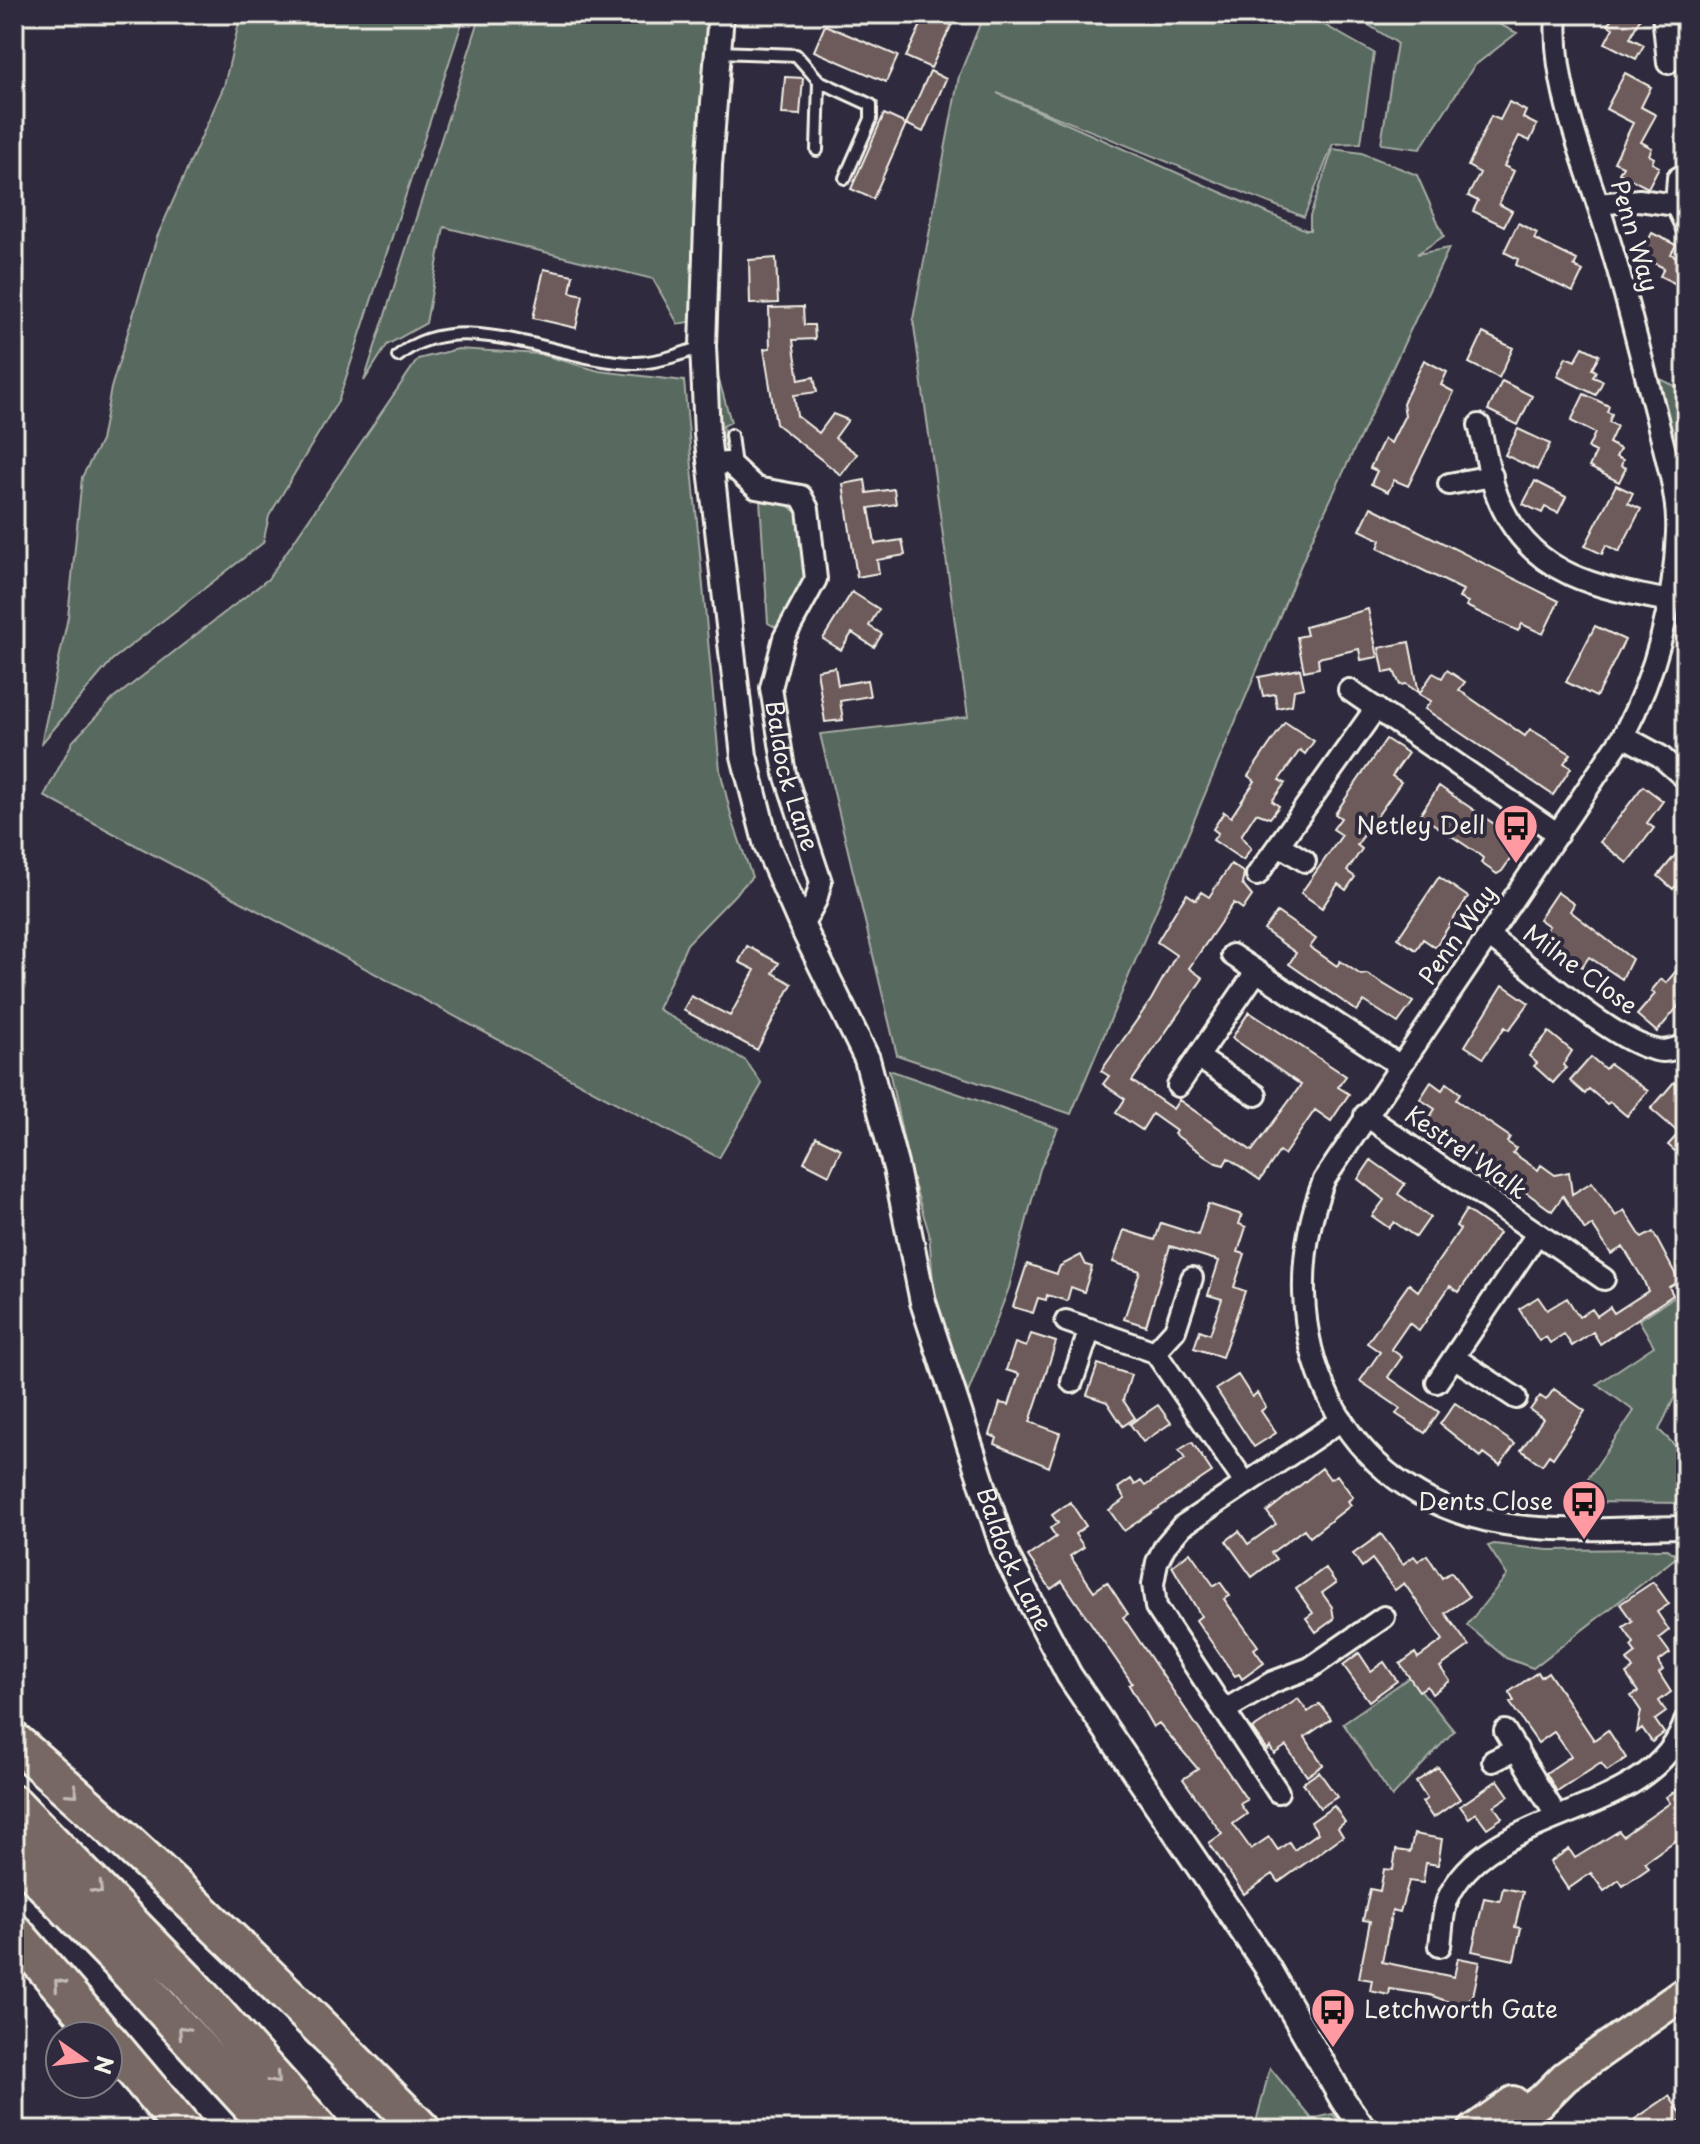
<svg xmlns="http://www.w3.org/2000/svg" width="1700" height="2144" font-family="'Playpen Sans',sans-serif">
	<rect width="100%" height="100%" fill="#2f2a3d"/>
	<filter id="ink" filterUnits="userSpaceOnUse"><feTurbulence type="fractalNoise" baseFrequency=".0125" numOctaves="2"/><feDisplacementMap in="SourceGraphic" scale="16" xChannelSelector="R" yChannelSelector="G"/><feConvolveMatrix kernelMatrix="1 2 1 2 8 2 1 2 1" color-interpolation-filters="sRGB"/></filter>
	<g filter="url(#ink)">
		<path fill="#596961" stroke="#a6ada4" stroke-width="2" d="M241,14H465L339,399L269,516L263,543L112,660L41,744L68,617L82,477L101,441L111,388L157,237L224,86Z
			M481,14H713L694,321L678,324L653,279L444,227L426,323L387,345L364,381Z
			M976,14H1305L1374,53L1361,143L1333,144L1304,217L997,93L1306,230H1310V216L1333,149L1362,153L1417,175L1444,236L1417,254L1449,248L1311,541L1071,1114L897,1055L820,734L968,717L913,319L959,76L980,24Z
			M1351,14H1479L1517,33L1474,66L1420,149L1381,144L1397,43Z
			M458,349L540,354L599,371L684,381L720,770L732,819L752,877L687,944L658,1009L746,1061L762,1084L719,1158L44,796L73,741L113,699L268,579L418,359Z
			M714,363L731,422L723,426L729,454L718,449Z
			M1660,379L1686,391V453L1677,455Z
			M760,500L783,501L797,513L802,524L811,578L782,631L768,623Z
			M889,1070L1058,1128L1040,1169L1009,1288L966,1398L944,1336L933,1282L929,1233L910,1171Z
			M1686,1289V1373L1659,1430L1686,1456V1503L1572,1502L1634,1411L1597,1384L1654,1346L1639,1320Z
			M1494,1544L1548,1550L1667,1549L1678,1556L1533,1668L1506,1658L1467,1625L1507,1575L1488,1546Z
			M1410,1677L1454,1731L1392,1797L1343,1723Z
			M1270,2068L1312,2119L1333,2114L1344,2130H1254Z"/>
		<path fill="#6d5a5a" stroke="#f4f1e8" stroke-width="2" d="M926,14H947L945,18L953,22L931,68L906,57Z
			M1614,14H1642L1630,38L1644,45L1636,59L1605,43L1613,28L1608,25Z
			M825,25L898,56L886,82L814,51Z
			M930,71L946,79L923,132L906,124Z
			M1625,73L1651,87L1641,107L1656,115L1641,142L1652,148L1649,155L1654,158L1652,163L1659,167L1648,188L1619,173L1623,166L1614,162L1633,123L1606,109Z
			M785,77L803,78L800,115L782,114Z
			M1509,102L1526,111L1523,118L1537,125L1530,141L1519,136L1504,166L1514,171L1499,204L1512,211L1504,226L1473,211L1478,201L1468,196L1480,173L1468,166L1491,116L1500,120Z
			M884,114L906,124L873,199L851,189Z
			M1518,223L1537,233L1534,239L1577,260L1574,266L1583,271L1573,292L1516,265L1518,259L1504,252Z
			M1652,233L1676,245L1671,254L1686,262V289L1660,276L1664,268L1640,256Z
			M776,258L778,303L750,304L749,260Z
			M544,269L573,275L570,292L583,295L576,328L533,318Z
			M803,307L804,325H814L815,339L793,340L799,380L814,377L817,392L794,395L797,416L819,433L833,414L848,420L835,438L857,454L841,475L776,424L764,349L770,348L769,308Z
			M1483,333L1513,348L1499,378L1469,363Z
			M1583,347L1599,355L1592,369L1596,371L1593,377L1603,381L1596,395L1557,376L1566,357L1575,361Z
			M1424,360L1447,372L1441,385L1454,392L1408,486L1394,480L1388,492L1371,484L1377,471L1370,468L1384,439L1391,443L1405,415L1403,403Z
			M1502,381L1532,396L1518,425L1488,410Z
			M1584,394L1609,406L1607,412L1612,414L1609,422L1617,426L1609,443L1620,449L1616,457L1623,460L1621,466L1626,468L1619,482L1589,467L1596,452L1588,448L1595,433L1571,421Z
			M1518,429L1550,444L1537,470L1505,455Z
			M865,480L867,493L894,489L896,504L869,508L872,525L875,544L902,540L905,555L877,560L879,573L857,577L843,484Z
			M1535,481L1566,497L1558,513L1545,507L1542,513L1523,504Z
			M1616,485L1633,493L1628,503L1641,509L1619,552L1606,545L1602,554L1585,546Z
			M1371,507L1559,601L1543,634L1522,624L1518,631L1466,606L1468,602L1459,598L1463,590L1378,548L1381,540L1360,530Z
			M852,592L879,609L869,626L882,634L874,647L852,633L841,650L823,639Z
			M1368,609L1378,657L1361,660L1359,649L1318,658L1319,668L1304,671L1297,637L1307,635L1305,627Z
			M1595,626L1625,640L1596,697L1566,682Z
			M1409,642L1419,693L1406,684L1400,685L1394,671L1384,673L1379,648Z
			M835,667L838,685L867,680L870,696L840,701L843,720L825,722L817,670Z
			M1300,669L1304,688L1294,690L1292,705L1277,708L1275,694L1263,696L1259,677Z
			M1447,670L1465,682L1459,690L1525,736L1530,729L1571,754L1564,763L1571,768L1553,795L1425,709L1431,701L1419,694L1433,673L1442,678Z
			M1285,722L1314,741L1305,754L1300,750L1279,780L1285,783L1272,801L1279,806L1270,818L1256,813L1241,836L1251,848L1243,860L1213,840L1218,833L1213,829L1224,812L1231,817L1255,781L1248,776Z
			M1386,739L1408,753L1392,776L1401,782L1357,845L1362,849L1347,871L1355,877L1346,890L1338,884L1322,908L1301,893L1342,835L1333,829L1341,818L1335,814Z
			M1439,786L1510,835L1504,843L1514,849L1513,855L1502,871L1497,874L1481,863L1483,858L1477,853L1420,815Z
			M1643,786L1663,801L1647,823L1654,828L1627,863L1600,842Z
			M1686,842V875L1673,889L1658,876Z
			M1231,864L1244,873L1242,884L1252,896L1243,909L1234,903L1189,968L1203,978L1132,1081L1173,1109L1179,1100L1252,1151L1301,1085L1232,1038L1249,1012L1346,1076L1338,1087L1349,1094L1331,1121L1315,1110L1284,1155L1279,1152L1260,1180L1228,1158L1224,1165L1216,1163L1174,1134L1176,1131L1152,1114L1142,1130L1116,1113L1125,1099L1103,1084L1109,1076L1101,1071L1151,1000L1176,955L1157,942L1175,912L1187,894L1196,900L1201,892L1209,897Z
			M1439,877L1468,897L1435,947L1423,939L1416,950L1398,938Z
			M1557,892L1574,904L1570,911L1632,959L1622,979L1589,957L1582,967L1573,962L1542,936L1549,926L1539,919Z
			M1277,912L1316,939L1310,947L1337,966L1340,961L1361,975L1367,974L1413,1002L1398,1023L1364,1001L1357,1011L1289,964L1296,953L1264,930Z
			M747,946L779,963L773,973L792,984L757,1050L683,1010L691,996L730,1016L755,970L739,962Z
			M1686,959V997L1657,1032L1637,1015L1655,994L1651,991L1661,979L1666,983Z
			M1503,985L1529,1003L1509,1030L1505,1027L1483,1058L1465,1046Z
			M1549,1032L1572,1051L1563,1065L1566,1068L1553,1083L1534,1066L1537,1063L1529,1056Z
			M1591,1057L1605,1069L1610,1064L1648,1091L1627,1116L1610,1102L1607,1104L1589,1089L1585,1094L1570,1081Z
			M1431,1082L1442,1090L1447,1083L1460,1093L1456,1100L1510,1137L1507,1142L1516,1148L1513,1153L1538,1170L1541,1165L1555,1175L1569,1172L1572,1194L1592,1182L1616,1216L1624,1210L1642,1238L1653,1232L1679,1281L1669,1287L1673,1295L1600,1344L1593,1332L1572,1346L1564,1334L1550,1343L1546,1337L1539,1341L1519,1309L1538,1297L1547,1310L1567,1298L1579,1317L1592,1309L1597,1316L1610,1307L1614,1313L1648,1291L1643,1279L1623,1247L1611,1254L1592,1225L1585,1230L1563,1196L1552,1211L1427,1121L1435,1109L1420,1099Z
			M1674,1082L1686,1093V1161L1668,1145L1679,1133L1651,1109Z
			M816,1137L841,1149L829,1175L804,1162Z
			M1371,1160L1405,1184L1398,1194L1430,1217L1416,1237L1394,1222L1389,1228L1372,1216L1384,1200L1358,1179Z
			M1208,1204L1242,1215L1239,1224L1246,1227L1238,1252L1245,1254L1234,1287L1245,1291L1222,1357L1194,1348L1200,1330L1210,1334L1222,1299L1208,1295L1219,1261L1170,1246L1146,1326L1124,1319L1140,1271L1113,1262L1124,1230L1155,1240L1161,1223L1198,1235Z
			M1466,1210L1499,1233L1459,1292L1450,1286L1419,1331L1409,1323L1391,1349L1402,1357L1388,1377L1439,1412L1425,1433L1396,1414L1400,1408L1360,1381L1380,1352L1367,1343L1409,1284L1418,1291L1460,1229L1456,1226Z
			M1081,1255L1086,1265L1092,1267L1084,1292L1071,1287L1067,1301L1047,1295L1046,1300L1038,1298L1033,1313L1013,1307L1027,1264L1057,1274L1060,1266Z
			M1031,1334L1056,1342L1030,1422L1060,1433L1049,1467L995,1444L997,1438L990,1435L1000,1403L1009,1405L1019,1374L1006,1370L1015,1343L1026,1347Z
			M1098,1364L1131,1375L1123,1400L1135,1418L1123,1426L1107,1402L1087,1395Z
			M1238,1375L1252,1397L1257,1393L1266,1407L1261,1411L1276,1433L1254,1447L1216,1389Z
			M1554,1389L1585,1411L1553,1458L1549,1455L1542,1465L1521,1450L1543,1419L1530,1410L1540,1396L1546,1400Z
			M1455,1403L1515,1444L1500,1465L1484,1453L1481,1457L1440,1424Z
			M1158,1405L1171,1423L1143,1442L1130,1424Z
			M1192,1442L1212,1472L1124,1531L1109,1510L1125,1499L1118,1488L1131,1479L1135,1485L1141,1481L1145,1486L1185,1459L1179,1450Z
			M1322,1468L1330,1479L1337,1475L1353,1497L1348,1501L1351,1505L1310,1537L1304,1529L1271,1553L1276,1559L1252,1577L1226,1541L1239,1531L1248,1544L1276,1524L1267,1512Z
			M1070,1502L1086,1526L1075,1534L1084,1547L1070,1556L1094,1591L1107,1582L1128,1614L1123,1617L1247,1800L1240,1804L1247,1814L1233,1824L1251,1849L1269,1837L1278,1850L1289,1842L1294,1850L1318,1833L1311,1822L1334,1806L1345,1822L1338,1828L1343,1836L1279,1882L1273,1874L1244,1894L1209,1843L1222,1834L1183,1779L1198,1769L1159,1723L1153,1727L1129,1685L1132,1683L1062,1581L1051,1589L1028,1556L1056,1537L1050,1528L1058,1523L1052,1515Z
			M1381,1534L1403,1564L1414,1556L1418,1561L1427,1555L1442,1578L1451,1572L1469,1597L1445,1613L1469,1646L1440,1667L1450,1681L1432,1694L1427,1686L1419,1691L1400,1664L1415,1653L1418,1658L1443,1640L1404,1583L1395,1590L1372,1559L1362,1567L1353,1554Z
			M1190,1552L1214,1586L1220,1582L1230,1596L1224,1599L1258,1646L1254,1649L1264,1663L1242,1679L1239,1674L1235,1676L1196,1620L1201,1616L1172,1566Z
			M1325,1568L1336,1583L1322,1593L1332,1607L1334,1619L1316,1632L1306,1618L1313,1613L1296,1589Z
			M1653,1582L1669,1604L1657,1612L1669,1630L1659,1638L1670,1653L1658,1662L1663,1670L1659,1673L1671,1692L1659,1701L1666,1712L1655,1720L1664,1733L1652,1742L1642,1728L1637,1732L1641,1711L1631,1696L1638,1692L1626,1674L1633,1669L1627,1660L1636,1653L1631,1646L1634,1643L1623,1627L1632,1621L1620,1604Z
			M1359,1653L1371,1671L1384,1662L1397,1681L1369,1701L1343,1665Z
			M1538,1672L1541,1677L1548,1672L1594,1740L1608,1730L1626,1758L1607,1771L1601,1763L1557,1792L1546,1773L1571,1756L1554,1732L1538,1743L1510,1703L1514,1701L1509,1692Z
			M1298,1699L1308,1712L1320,1704L1331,1719L1305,1737L1323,1765L1307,1776L1286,1746L1274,1754L1270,1747L1267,1750L1252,1729Z
			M1438,1767L1460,1799L1433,1818L1422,1802L1427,1799L1416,1782Z
			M1319,1772L1337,1797L1320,1808L1303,1783Z
			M1498,1780L1509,1796L1494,1806L1502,1818L1487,1828L1476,1813L1469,1818L1460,1806Z
			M1686,1784V1833L1645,1862L1649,1868L1623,1886L1619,1880L1604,1891L1591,1873L1568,1889L1550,1862L1569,1849L1575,1858L1619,1831L1623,1836L1670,1803L1666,1797Z
			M1414,1834L1442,1839L1438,1865L1426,1863L1423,1883L1409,1881L1400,1912L1392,1910L1382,1962L1454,1977L1458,1958L1480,1962L1473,1996L1460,2006L1430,1995L1390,1989L1389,1995L1370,1991L1372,1980L1359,1978L1370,1921L1363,1920L1370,1889L1380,1891L1384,1869L1393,1870L1396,1850L1410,1852Z
			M1503,1888L1523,1892L1515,1927L1521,1928L1514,1960L1472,1951L1484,1898L1500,1901Z
			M1669,2096L1684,2118L1674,2125L1667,2130H1619Z"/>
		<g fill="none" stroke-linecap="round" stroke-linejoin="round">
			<g stroke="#f4f1e8" stroke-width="16">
				<path id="service" d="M719,52L796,55L819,81L871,105V119L845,178
					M817,150L819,81
					M398,356C460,303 564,364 636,363C659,362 679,355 701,347
					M731,435L735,466"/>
			</g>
			<g stroke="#f4f1e8" stroke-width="26">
				<g id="minor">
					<path d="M1557,14C1552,79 1579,147 1599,208C1622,277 1639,349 1657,419C1665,455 1679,496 1677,533C1674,606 1657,671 1623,736L1324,1180C1266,1331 1336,1496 1504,1524C1563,1534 1627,1527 1686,1527"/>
					<path d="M1663,14L1668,63"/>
					<path d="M1678,178L1676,205L1686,226"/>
					<path d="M1598,204L1639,200L1676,205"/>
					<path d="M1479,425C1486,452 1490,484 1503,509C1537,578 1602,588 1670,601"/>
					<path id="s1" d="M710,464L729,463L756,488L801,496L808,509L816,579L784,638L771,688L785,774L821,882L816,900L802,926"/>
					<path d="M1449,484L1492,476"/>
					<path d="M1349,690L1558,834"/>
					<path d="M1623,736L1660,756L1686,779"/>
					<path d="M1279,845L1305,861"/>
					<path d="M1257,875L1376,708"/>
					<path d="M1489,937C1531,965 1611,1041 1656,1050C1667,1053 1676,1048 1686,1045"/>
					<path d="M1232,955L1399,1065"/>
					<path d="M1199,1058L1256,1095"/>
					<path d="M1178,1086L1256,972"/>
					<path d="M1365,1115L1604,1279"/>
					<path d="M1066,1321L1155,1352L1245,1483"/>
					<path d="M1155,1352L1175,1330L1192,1278"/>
					<path d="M1455,1358L1516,1398"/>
					<path d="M1072,1382L1090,1329"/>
					<path d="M1437,1382L1537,1234"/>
					<path d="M1225,1710L1273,1682L1310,1668L1384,1617"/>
					<path d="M1505,1731L1557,1817"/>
					<path d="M1493,1761L1517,1749"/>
					<path d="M1278,1792L1156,1607L1153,1584L1157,1562L1165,1546L1182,1526L1342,1420"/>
					<path d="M1440,1946C1442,1931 1442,1912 1448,1898C1490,1805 1654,1821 1686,1719"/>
				</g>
			</g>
			<g stroke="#f4f1e8" stroke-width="30">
				<g id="tertiary">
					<path id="s2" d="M721,14L709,165L703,346L707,434L744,756L767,846L802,926L867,1059L896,1168L923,1302L1005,1553L1069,1675L1267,1967L1343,2100L1364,2130"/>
				</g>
			</g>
			<g stroke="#f4f1e8" stroke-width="36">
				<path id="primary" d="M1474,2130L1513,2102
					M1500,2130L1542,2100L1565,2077L1686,1992"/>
			</g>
			<g stroke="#f4f1e8" stroke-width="42">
				<path id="motorway" d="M14,1741C156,1864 291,1996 422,2130
					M14,1804L188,1982L320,2130
					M14,1853L120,1962L273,2130
					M14,1932L104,2036
					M108,2040L184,2130"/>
			</g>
			<use href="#service" stroke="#2f2a3d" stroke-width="10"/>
			<use href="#minor" stroke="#2f2a3d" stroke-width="20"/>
			<use href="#tertiary" stroke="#2f2a3d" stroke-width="24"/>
			<use href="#primary" stroke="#776864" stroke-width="30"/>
			<use href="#motorway" stroke="#776864" stroke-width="36"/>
		</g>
		<defs><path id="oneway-chevron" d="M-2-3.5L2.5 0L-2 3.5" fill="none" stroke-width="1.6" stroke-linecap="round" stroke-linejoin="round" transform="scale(2)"/></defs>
		<g stroke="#c2bab3">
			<use href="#oneway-chevron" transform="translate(73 1792) rotate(41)"/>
			<use href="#oneway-chevron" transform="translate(98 1889) rotate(46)"/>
			<use href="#oneway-chevron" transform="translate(59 1984) rotate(-131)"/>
			<use href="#oneway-chevron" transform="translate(183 2031) rotate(-132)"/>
			<use href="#oneway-chevron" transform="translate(275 2079) rotate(48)"/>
		</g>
	</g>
	<defs>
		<g id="bus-pin" transform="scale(2.3)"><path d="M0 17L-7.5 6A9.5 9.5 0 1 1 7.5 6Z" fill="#ff9aa2" stroke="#2f2a3d"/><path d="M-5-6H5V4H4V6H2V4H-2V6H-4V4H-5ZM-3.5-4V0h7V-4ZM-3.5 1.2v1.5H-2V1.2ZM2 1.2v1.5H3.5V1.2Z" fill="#111"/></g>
	</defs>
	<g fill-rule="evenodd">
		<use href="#bus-pin" x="1516" y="826"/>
		<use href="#bus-pin" x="1584" y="1502"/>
		<use href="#bus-pin" x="1333" y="2010"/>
	</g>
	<g text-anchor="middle" stroke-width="8" stroke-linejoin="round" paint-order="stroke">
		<g font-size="24" fill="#f4f1e8" stroke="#2f2a3d">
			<text transform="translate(1634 236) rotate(74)" y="8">Penn Way</text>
			<text dy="8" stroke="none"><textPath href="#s1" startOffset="396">Baldock Lane</textPath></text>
			<text transform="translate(1458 935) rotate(-55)" y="8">Penn Way</text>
			<text transform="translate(1580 970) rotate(36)" y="8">Milne Close</text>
			<text transform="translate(1466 1153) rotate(35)" y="8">Kestrel Walk</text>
			<text dy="8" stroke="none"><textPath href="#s2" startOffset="1596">Baldock Lane</textPath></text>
		</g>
		<g font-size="24" fill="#f4f1e8" stroke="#2f2a3d" text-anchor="end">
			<text x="1485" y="834">Netley Dell</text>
			<text x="1553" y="1510">Dents Close</text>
			<text x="1364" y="2018" text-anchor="start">Letchworth Gate</text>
		</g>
	</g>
	<rect width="1700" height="2144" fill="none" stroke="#2f2a3d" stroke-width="48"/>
	<rect x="24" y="24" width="1652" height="2096" fill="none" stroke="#f4f1e8" stroke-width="3" filter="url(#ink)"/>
	<g transform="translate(84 2060) rotate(104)"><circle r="38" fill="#2f2a3d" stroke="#7e7a81" stroke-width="2"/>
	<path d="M0-6L14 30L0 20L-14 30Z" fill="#ff9aa2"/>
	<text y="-12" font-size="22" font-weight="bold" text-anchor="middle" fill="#f4f1e8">N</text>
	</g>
</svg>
